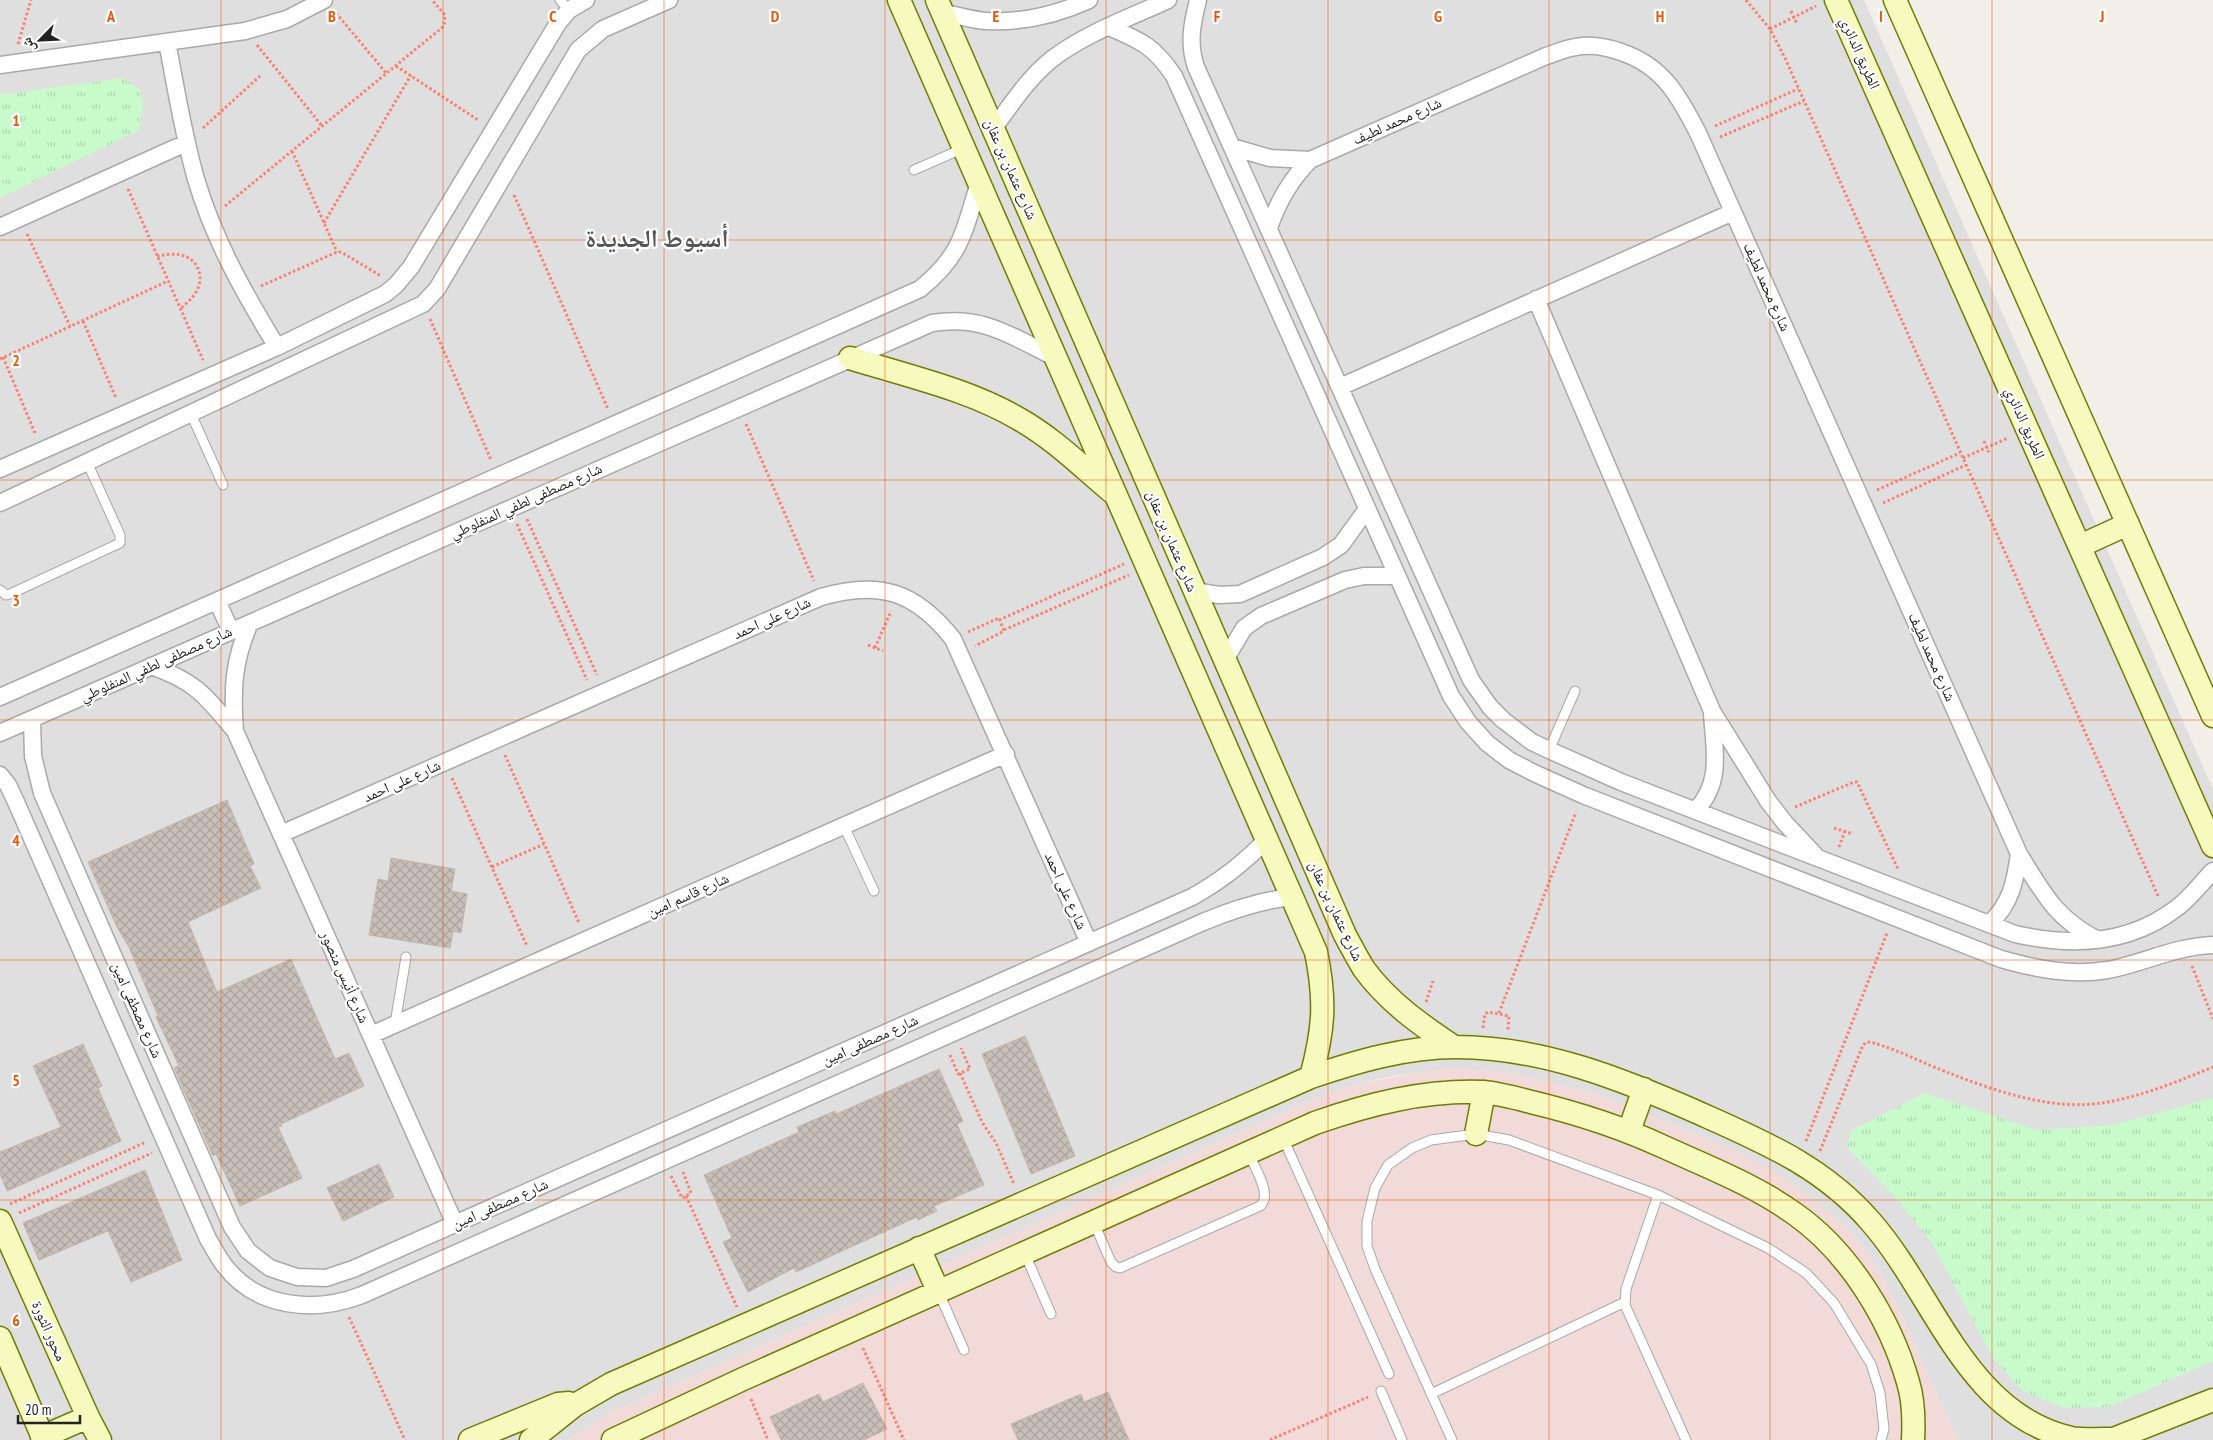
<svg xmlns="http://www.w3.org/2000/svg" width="2213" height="1440" font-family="'PT Sans Narrow','Noto Naskh Arabic',sans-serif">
	<defs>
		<pattern id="park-tufts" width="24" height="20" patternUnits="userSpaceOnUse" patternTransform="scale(1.25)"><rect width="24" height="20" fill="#c8facc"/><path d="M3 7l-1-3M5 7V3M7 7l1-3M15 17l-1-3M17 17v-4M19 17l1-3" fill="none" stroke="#acd6af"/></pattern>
		<pattern id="building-cross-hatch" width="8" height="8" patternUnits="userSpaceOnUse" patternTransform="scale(1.25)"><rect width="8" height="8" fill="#c7bfb8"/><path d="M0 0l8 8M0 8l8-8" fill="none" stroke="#aba49e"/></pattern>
	</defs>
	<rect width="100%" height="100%" fill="#f2efe9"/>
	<path fill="#e0dfdf" d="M0,0H1864L2213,789V1440H1957L1891,1291L1870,1257L1845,1226L1708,1139L1599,1095L1520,1075L1483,1070L1398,1075L1356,1084L1322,1096L613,1412L569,1440H0Z"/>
	<path fill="#f2dad9" d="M1445,1068L1483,1070L1520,1075L1599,1095L1708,1139L1747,1157L1782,1176L1845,1226L1870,1257L1891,1291L1957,1440H569L612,1412L1322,1096L1356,1084Z"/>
	<path fill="url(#park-tufts)" d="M123,78L140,90L143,105L139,130L0,198V95Z
		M1925,1093L2037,1130L2113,1125L2213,1098V1361L2109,1407L2064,1408L2023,1391L1993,1358L1932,1243L1896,1198L1847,1147L1852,1130Z"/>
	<path fill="url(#building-cross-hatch)" stroke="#c4b6ab" d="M227,800L254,864L250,866L261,888L188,922L217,992L291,959L335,1059L349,1053L364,1086L281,1124L282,1126L278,1127L302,1178L240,1206L216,1154L213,1156L174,1068L179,1066L156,1017L158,1016L129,947L117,927L88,862Z
		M391,858L455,869L451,891L467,894L461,933L453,931L450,948L369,935L378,879L388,881Z
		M1025,1036L1075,1156L1031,1174L982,1054Z
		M83,1044L102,1086L98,1088L121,1141L7,1191L0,1174V1152L61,1127L33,1066Z
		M939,1069L963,1121L957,1124L984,1185L934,1206L937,1211L918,1220L917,1217L796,1272L794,1268L748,1292L723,1242L732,1238L704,1175L799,1132L797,1127L835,1111L836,1114Z
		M379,1164L394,1197L343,1221L327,1188Z
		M145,1170L182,1260L131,1282L108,1231L39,1260L23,1223Z
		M863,1383L887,1429L864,1440H781L770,1417L819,1394L823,1402Z
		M1108,1392L1129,1440H1018L1011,1424L1081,1394L1084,1402Z"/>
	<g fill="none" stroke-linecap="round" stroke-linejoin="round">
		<g stroke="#a9a9a9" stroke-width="11">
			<path id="lane" d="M560,0L569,10
				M914,170L964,148
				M191,414L223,485
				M0,590L6,595L10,594L120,543V535L87,462
				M1549,750L1575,691
				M844,826L874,891
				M395,1024L406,957
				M1283,1138L1389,1374
				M1658,1195L1626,1289L1625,1305L1686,1440
				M1094,1223L1111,1262L1116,1267L1120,1268L1260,1206C1273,1195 1254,1167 1249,1154
				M1025,1254L1051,1314
				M939,1293L964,1350
				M1381,1391L1402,1440
				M1431,1394L1625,1302
				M1452,1440L1375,1269L1367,1246V1221L1375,1188L1388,1165L1412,1148L1431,1140L1476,1134L1509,1140L1658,1195L1768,1248L1806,1273L1834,1303L1871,1364L1880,1393L1884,1429L1881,1440"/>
		</g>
		<g stroke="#a9a9a9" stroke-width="19">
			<path id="street" d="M1198,0C1192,24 1188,43 1196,67L1471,680L1490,707L1503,720L1532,742L1549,750L1621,782L2015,934C2072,947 2131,944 2178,907C2191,897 2202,882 2213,871
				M943,13C957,15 972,20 986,21C1022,23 1056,15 1089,0
				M1109,27C1141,41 1154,46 1174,76L1451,696L1468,722L1487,743L1509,760L1534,773L1583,795L2001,959C2036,969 2071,976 2108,970C2144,963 2176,946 2213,945
				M167,42C176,88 183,134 196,179C214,240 244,293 277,347
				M0,65L245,31L287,19L324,0
				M993,129C1011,105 1028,78 1052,59C1086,33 1129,18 1168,0
				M1232,147L1270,158L1310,160
				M0,227L186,143
				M1269,228C1278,201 1290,180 1310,160L1546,56C1556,53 1566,48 1576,47C1591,44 1607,47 1621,52C1663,66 1679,96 1698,133L2019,854C2043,893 2056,919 2098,940
				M1536,299L1712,711L1768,801L1785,823L1815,855
				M1340,387L1733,212
				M0,469L277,347L385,294L396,285L411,267L558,23L569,10L586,0
				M0,503L423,304L437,289L578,50L603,29L669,0
				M1194,591L1219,595L1240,594L1323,557L1341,545L1367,509
				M217,601L231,631
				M1225,660L1244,628L1261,616L1345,580L1364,576H1397
				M151,666C195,681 206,696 235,731L455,1224
				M0,697L920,289C962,255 964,232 979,182
				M32,719L33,756L42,793L232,1227L248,1251L270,1268L297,1277L326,1278L353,1269L1192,897C1221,881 1244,863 1267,839
				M235,731C232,690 233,661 250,623
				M0,733L932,323C984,315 1011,336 1056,358
				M0,775L8,785L16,802L208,1239C213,1247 218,1257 224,1265C257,1309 315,1313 362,1295L1203,922C1232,910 1261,900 1292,897
				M1696,810C1723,781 1714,749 1712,713
				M281,834L821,597C879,580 915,591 953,639L1089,943
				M1989,924C2011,904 2015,882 2019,854
				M371,1035L1006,754"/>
		</g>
		<g stroke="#707d05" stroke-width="25">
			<path id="secondary" d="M899,0L1316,952C1326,1001 1324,1029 1311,1077
				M937,0L1345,935C1351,946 1357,958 1364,969C1388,1002 1421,1025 1454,1047
				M1836,0L2213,846
				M1895,0L2213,716
				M850,358C907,376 968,389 1019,419C1053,438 1082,467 1112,492
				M2080,546L2128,524
				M1629,1131L1644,1089
				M1476,1134L1484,1092
				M0,1221L88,1417L100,1440
				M919,1248L939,1293
				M0,1338L44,1440
				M42,1437L88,1417
				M470,1440L558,1404L569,1403
				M531,1440L575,1405L611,1384L1311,1077C1358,1061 1406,1047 1456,1047C1542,1047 1622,1079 1699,1113C1764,1142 1824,1167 1871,1222C1935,1295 1966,1414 2071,1438C2084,1440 2100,1439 2114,1439
				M613,1440L743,1379L1315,1123C1369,1104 1424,1090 1482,1092C1498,1093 1516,1098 1531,1102C1577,1113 1621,1127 1664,1147C1708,1167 1755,1185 1795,1214C1849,1252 1890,1319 1908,1382C1914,1401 1914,1421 1913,1440
				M2111,1440L2213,1400"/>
		</g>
		<path stroke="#fa8072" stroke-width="3" stroke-dasharray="2.5 2.5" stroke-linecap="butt" d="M1746,0L1770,29L1785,58L2159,898
			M1791,11L1797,24
			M336,13L387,74
			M1770,29L1816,6
			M18,44L31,0
			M257,45L322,126
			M396,66L478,120
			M1715,126L1798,89
			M203,128L260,76
			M1720,137L1804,101
			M292,151L337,252
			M128,189L203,360
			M514,195L608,409
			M225,206L444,26L445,15L432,0
			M324,223L411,75
			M27,234L70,326
			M157,256C165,255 173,253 181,255C196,258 204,274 198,288C195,296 187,303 180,309
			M261,286L337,252H341L381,276
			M430,319L491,460
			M83,321L116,398
			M3,357L35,433
			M0,359L168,281
			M746,424L814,581
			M1984,441L1989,453
			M1963,458L2008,438
			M1877,490L1960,453
			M1883,503L1966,465
			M527,519L597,675
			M517,524L587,680
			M999,620L1124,564
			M1004,630L1129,575
			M968,632L999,618L1004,631L975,646
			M868,645L883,651
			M875,648L891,611
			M505,755L579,923
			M452,778L527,946
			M1795,807L1854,782H1857L1898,869
			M1834,828L1853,834
			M1839,847L1845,831
			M492,867L544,844
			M2192,966L2213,1019
			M1426,1002L1433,981
			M1499,1013L1576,812
			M1483,1028L1485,1014L1488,1012L1509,1016L1508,1030
			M950,1055L958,1074L970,1069L961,1048
			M960,1073L982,1122L996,1143L1014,1184
			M1806,1141L1887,933
			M1820,1151L1863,1045L1867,1042C1881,1042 1932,1067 1949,1073C1998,1092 2055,1112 2108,1102C2145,1095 2179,1081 2213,1067
			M671,1176L682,1198L691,1193L683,1172
			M686,1196L737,1307
			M10,1204L146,1142
			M19,1213L152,1153
			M349,1317L405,1440
			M863,1348L904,1440
			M751,1399L768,1440
			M1270,1440L1368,1397"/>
		<use href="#lane" stroke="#fff" stroke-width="9"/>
		<use href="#street" stroke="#fff" stroke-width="16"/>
		<use href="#secondary" stroke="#f7fabf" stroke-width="22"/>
	</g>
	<path fill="none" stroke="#e8590c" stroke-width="1" stroke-opacity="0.55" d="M221,0V1440M443,0V1440M664,0V1440M885,0V1440M1106,0V1440M1328,0V1440M1549,0V1440M1770,0V1440M1992,0V1440M0,240H2213M0,480H2213M0,720H2213M0,960H2213M0,1200H2213"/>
	<g text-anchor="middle" stroke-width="4.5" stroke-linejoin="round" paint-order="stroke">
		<g font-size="15" fill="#222" stroke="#fff">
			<text transform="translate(1860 53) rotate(66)" y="5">الطريق الدائري</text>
			<text transform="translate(1397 121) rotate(-24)" y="5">شارع محمد لطيف</text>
			<text transform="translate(1011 169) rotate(66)" y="5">شارع عثمان بن عفان</text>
			<text transform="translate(1767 287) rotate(66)" y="5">شارع محمد لطيف</text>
			<text transform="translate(2025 423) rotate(66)" y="5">الطريق الدائري</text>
			<text transform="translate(526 501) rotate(-24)" y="5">شارع مصطفى لطفي المنفلوطي</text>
			<text transform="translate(1172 541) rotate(67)" y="5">شارع عثمان بن عفان</text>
			<text transform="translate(772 618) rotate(-24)" y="5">شارع على احمد</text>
			<text transform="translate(1932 657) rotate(66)" y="5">شارع محمد لطيف</text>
			<text transform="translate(156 664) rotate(-24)" y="5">شارع مصطفى لطفي المنفلوطي</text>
			<text transform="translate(402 781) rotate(-24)" y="5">شارع على احمد</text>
			<text transform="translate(1066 891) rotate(66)" y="5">شارع على احمد</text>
			<text transform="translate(688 895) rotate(-24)" y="5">شارع قاسم امين</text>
			<text transform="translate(1336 911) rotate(65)" y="5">شارع عثمان بن عفان</text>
			<text transform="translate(345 977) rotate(66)" y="5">شارع أنيس منصور</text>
			<text transform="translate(137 1010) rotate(66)" y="5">شارع مصطفى امين</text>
			<text transform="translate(870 1040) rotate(-24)" y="5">شارع مصطفى امين</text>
			<text transform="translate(500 1204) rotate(-24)" y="5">شارع مصطفى امين</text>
			<text transform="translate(49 1331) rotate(66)" y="5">محور الثورة</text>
		</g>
		<g font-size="25" font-weight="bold" fill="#555" stroke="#fff">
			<text x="657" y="247">أسيوط الجديدة</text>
		</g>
	</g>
	<g font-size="16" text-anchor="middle" font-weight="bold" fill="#e8590c" stroke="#fff" stroke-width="4.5" stroke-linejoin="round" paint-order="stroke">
		<text x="111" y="22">A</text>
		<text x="332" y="22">B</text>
		<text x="553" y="22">C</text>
		<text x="775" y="22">D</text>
		<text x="996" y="22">E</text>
		<text x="1217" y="22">F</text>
		<text x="1438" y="22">G</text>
		<text x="1660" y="22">H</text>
		<text x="1881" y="22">I</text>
		<text x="2102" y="22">J</text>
		<text x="16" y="126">1</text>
		<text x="16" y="366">2</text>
		<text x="16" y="606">3</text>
		<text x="16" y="846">4</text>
		<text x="16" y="1086">5</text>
		<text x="16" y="1326">6</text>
	</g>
	<g transform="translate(40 40) rotate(246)" stroke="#ffffff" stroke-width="4" paint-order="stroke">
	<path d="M0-4L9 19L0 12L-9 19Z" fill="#222222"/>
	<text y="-8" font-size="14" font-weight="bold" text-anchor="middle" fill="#222222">ش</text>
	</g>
	<path d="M18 1415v8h62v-8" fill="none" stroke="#222222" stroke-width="2.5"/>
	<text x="25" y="1415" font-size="15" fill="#222222" stroke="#ffffff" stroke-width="4" paint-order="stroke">20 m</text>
</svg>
